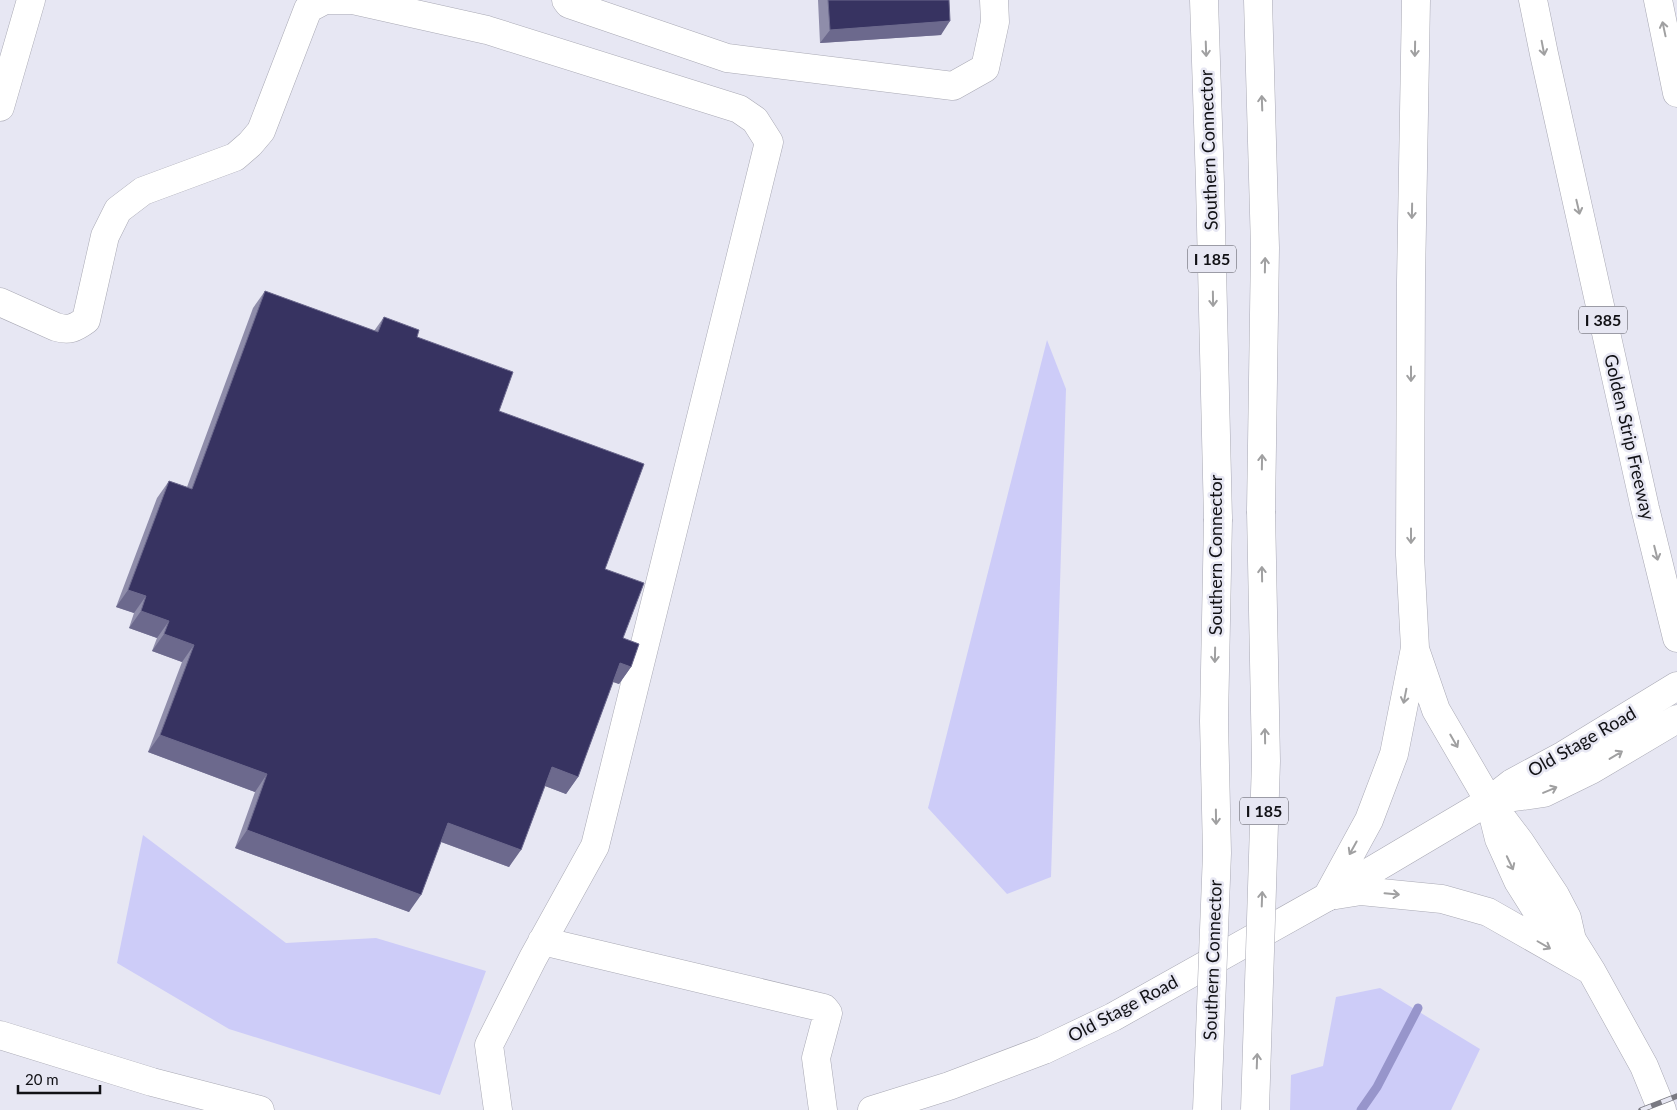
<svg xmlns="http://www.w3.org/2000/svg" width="1677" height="1110" font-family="Lato,sans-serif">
	<rect width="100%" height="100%" fill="#e7e7f3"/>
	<path fill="#cdccf8" d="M1047,340L1066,389L1051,877L1007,894L928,808Z
		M143,835L286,943L376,938L486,971L440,1095L229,1029L117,963Z
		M1380,988L1480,1049L1451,1110H1290L1291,1075L1323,1066L1336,997Z"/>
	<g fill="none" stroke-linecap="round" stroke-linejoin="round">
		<path stroke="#9795cb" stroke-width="9" d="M1361,1110L1377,1087L1418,1008"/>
		<g stroke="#a9a9b4" stroke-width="29">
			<path id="minor" d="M328,0H353L487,30L739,109L755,120L769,142L595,846L533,958L489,1045L498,1110
				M566,0L569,4L727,58L953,86L985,68L995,22L994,0
				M0,107L31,0
				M0,302L56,327C69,331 75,328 86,320L105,236L118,210L143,191L235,157L250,144L261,131L308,9L325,0
				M1493,800L1544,793L1591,770L1677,719
				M1489,801L1520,842L1555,895L1567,918L1572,940L1592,972L1644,1066L1662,1110
				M1494,819L1499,839L1518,881L1545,924L1572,940
				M1336,895L1361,891L1442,899L1488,912L1590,970
				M542,941L824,1008L828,1013L816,1058L823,1110
				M0,1035L152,1082L260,1110
				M872,1110L949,1086L1044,1050L1113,1017L1327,897L1489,801L1512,783L1564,755L1677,686"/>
		</g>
		<g stroke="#a9a9b4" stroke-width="29">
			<path id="highway" d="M1204,0L1210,184L1218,519
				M1258,0L1265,248L1261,511
				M1533,0L1544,54L1645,508L1677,638
				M1658,0L1677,93
				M1415,649L1436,710L1489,801
				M1327,897L1369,820L1394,754L1415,648L1410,555L1411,281L1416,0"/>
		</g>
		<use href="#minor" stroke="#fff" stroke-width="28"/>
		<use href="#highway" stroke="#fff" stroke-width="28"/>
		<g stroke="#7a7a82" stroke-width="5.5">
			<path id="rail" d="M1641,1110L1677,1096"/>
		</g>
		<use href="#rail" stroke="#e7e7f3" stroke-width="4" stroke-dasharray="11" stroke-linecap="butt"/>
		<g stroke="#a9a9b4" stroke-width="29" stroke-linecap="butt">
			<path id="highway-bridge" d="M1207,1110L1217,853L1214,721L1218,519
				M1255,1110L1266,761L1261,511"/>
		</g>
		<use href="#highway-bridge" stroke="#fff" stroke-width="28"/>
	</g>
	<path fill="#8f8daa" d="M818,0H949L941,35L820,43Z
		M265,291L374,331L384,317L417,337L499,411L605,569L631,667L619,684L613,682L578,777L566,794L545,786L509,867L441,842L409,912L235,848L255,792L148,752L182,662L152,651L157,638L129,628L134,613L116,607L157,498L169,481L187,487L253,308Z"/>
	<path fill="#6c698d" d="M950,21L941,35L820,43L830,30Z
		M128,590L146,596L134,613L116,607Z
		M141,611L169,621L157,638L129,628Z
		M164,634L194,645L182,662L152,651Z
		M620,663L631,667L619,684L608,680Z
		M160,735L267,774L255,792L148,752Z
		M552,767L578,777L566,794L540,784Z
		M448,823L521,850L509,867L436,840Z
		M247,830L421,895L409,912L235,848Z"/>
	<path fill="#373361" stroke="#6c698d" d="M828,0H949L950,21L830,30Z
		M265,291L378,332L384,317L419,330L417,337L513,372L499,411L644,464L605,569L644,583L623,638L639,644L631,667L620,663L578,777L552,767L521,850L448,823L421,895L247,830L267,774L160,735L194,645L164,634L169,621L141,611L146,596L128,590L169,481L192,489Z"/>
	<defs><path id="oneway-shaft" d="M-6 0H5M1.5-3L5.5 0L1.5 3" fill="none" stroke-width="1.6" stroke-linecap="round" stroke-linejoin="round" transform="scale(1.25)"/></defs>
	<g stroke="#a0a0a1">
		<use href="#oneway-shaft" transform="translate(1664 29) rotate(-102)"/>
		<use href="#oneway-shaft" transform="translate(1543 48) rotate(79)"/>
		<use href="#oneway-shaft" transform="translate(1206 49) rotate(88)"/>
		<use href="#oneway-shaft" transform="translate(1415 49) rotate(91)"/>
		<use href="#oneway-shaft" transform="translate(1262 103) rotate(-92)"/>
		<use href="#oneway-shaft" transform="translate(1578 207) rotate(77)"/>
		<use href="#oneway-shaft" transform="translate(1412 211) rotate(91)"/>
		<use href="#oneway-shaft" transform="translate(1265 265) rotate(-89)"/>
		<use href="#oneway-shaft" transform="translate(1213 299) rotate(89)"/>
		<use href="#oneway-shaft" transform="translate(1411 374) rotate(90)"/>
		<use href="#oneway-shaft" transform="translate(1262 462) rotate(-89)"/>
		<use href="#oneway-shaft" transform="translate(1411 536) rotate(90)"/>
		<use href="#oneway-shaft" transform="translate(1656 553) rotate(76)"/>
		<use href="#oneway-shaft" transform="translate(1262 574) rotate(-91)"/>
		<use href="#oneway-shaft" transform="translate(1215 655) rotate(91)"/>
		<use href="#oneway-shaft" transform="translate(1405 696) rotate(101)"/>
		<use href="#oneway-shaft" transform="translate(1265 736) rotate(-91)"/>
		<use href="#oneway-shaft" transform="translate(1454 741) rotate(60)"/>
		<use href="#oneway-shaft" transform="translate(1616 755) rotate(-31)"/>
		<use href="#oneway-shaft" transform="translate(1550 790) rotate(-23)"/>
		<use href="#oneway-shaft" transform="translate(1216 817) rotate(89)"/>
		<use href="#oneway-shaft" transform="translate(1353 848) rotate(119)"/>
		<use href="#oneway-shaft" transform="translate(1510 863) rotate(65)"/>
		<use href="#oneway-shaft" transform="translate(1392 894) rotate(5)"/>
		<use href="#oneway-shaft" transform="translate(1262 899) rotate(-88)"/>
		<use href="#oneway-shaft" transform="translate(1544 945) rotate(30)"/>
		<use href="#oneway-shaft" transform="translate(1257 1061) rotate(-88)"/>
	</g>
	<g text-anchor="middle" stroke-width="5" stroke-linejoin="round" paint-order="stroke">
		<g fill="#e7e7f3" stroke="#515158" stroke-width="1">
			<rect x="1188" y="245.5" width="48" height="27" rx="4"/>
			<rect x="1579" y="306.5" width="48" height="27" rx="4"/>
			<rect x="1240" y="797.5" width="48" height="27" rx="4"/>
		</g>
		<g font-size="16" font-weight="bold" fill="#111115">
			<text x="1212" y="265">I 185</text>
			<text x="1603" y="326">I 385</text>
			<text x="1264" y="817">I 185</text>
		</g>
		<g font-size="18" fill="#111115" stroke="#e7e7f3">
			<text transform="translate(1209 150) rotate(-92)" y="6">Southern Connector</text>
			<text transform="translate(1629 437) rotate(77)" y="6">Golden Strip Freeway</text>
			<text transform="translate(1216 555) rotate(-90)" y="6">Southern Connector</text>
			<text transform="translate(1582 742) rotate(-30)" y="6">Old Stage Road</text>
			<text transform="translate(1213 960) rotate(-88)" y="6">Southern Connector</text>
			<text transform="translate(1123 1009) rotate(-28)" y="6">Old Stage Road</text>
		</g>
	</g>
	<path d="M18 1085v8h82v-8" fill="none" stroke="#111115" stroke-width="2.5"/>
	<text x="25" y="1085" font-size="15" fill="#111115" stroke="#e7e7f3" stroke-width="4" paint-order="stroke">20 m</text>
</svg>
